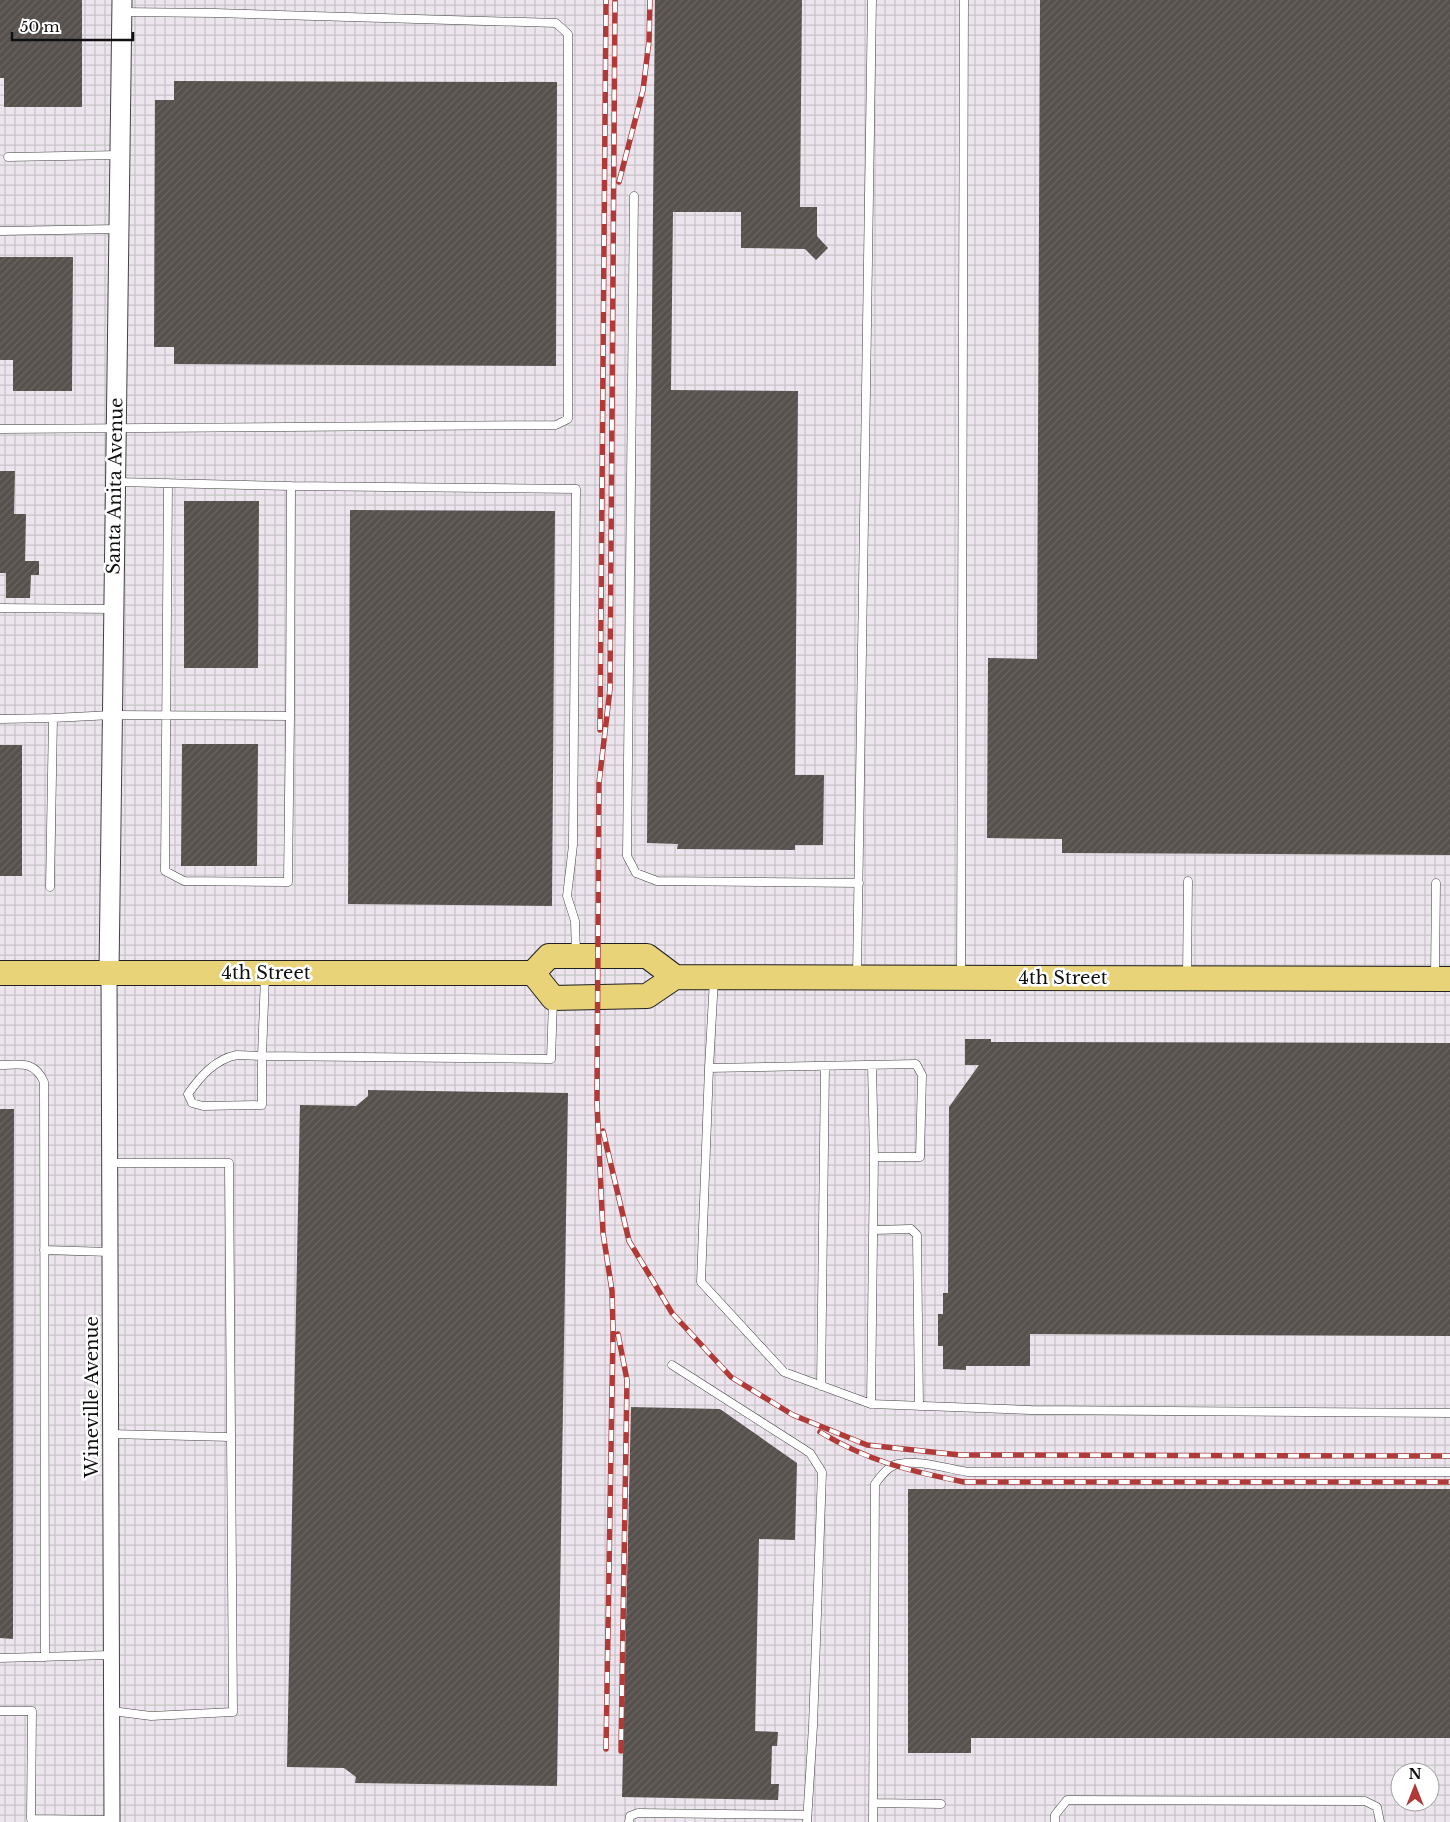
<svg xmlns="http://www.w3.org/2000/svg" width="1450" height="1822" font-family="'Libre Baskerville',serif">
	<defs>
		<pattern id="industrial-grid" width="8" height="8" patternUnits="userSpaceOnUse" patternTransform="scale(1.25)"><rect width="8" height="8" fill="#ece5ed"/><path d="M0 4h8M4 0v8" fill="none" stroke="#c9c3ca"/></pattern>
		<pattern id="building-hatch" width="6" height="6" patternUnits="userSpaceOnUse" patternTransform="scale(1.25)"><rect width="6" height="6" fill="#57514d"/><path d="M-1 1l2-2M0 6l6-6M5 7l2-2" fill="none" stroke="#6a6562"/></pattern>
	</defs>
	<rect width="100%" height="100%" fill="#fdfcf4"/>
	<path fill="url(#industrial-grid)" fill-rule="evenodd" d="M0,0H1450V1822H0ZM1400,1772H1430V1802H1400Z"/>
	<path fill="url(#building-hatch)" d="M0,0H82V107H4V78H0Z
		M655,0H802L800,207H817V236L828,248L816,260L805,249L741,248V212H673L671,390L798,391L795,775H824L823,845H795V850L677,849L678,844L647,843Z
		M1040,0H1450V855L1062,853V839L987,838L988,658L1037,659Z
		M174,81L557,82L556,366L174,364V347H154L155,100H174Z
		M0,257H73L72,391H13V360H0Z
		M0,471H15L14,514H26L25,561H39V575H31L30,598H6V573H0Z
		M184,501H259L258,668H184Z
		M350,510L555,511L552,906L348,904Z
		M182,744H258L257,866H181Z
		M0,745H22V876H0Z
		M965,1039H991V1042L1450,1043V1336L1030,1334V1366H966V1370L943,1369V1346H938V1314H943V1293H948L949,1107L979,1065H965Z
		M368,1090L568,1093L557,1786L355,1783L356,1777L344,1768L287,1767L300,1105L356,1106L368,1096Z
		M0,1109H14L13,1639L0,1638Z
		M631,1407L720,1409L797,1463L795,1540L759,1539L755,1731L778,1732L777,1746H772L771,1784H779L778,1800L622,1797Z
		M908,1489H1450V1738H971V1753H908Z"/>
	<g fill="none" stroke-linecap="round" stroke-linejoin="round">
		<g stroke="#434343" stroke-width="9">
			<path id="service" d="M8,157L120,155
				M634,196L627,856L636,873L657,881L859,883
				M0,231L118,229
				M0,429L556,425L568,419V34L556,23L215,13L121,12
				M168,483L165,871L184,881L288,882L290,716
				M291,486L576,489L573,845L567,896L575,921L576,954
				M0,608L113,609
				M53,718L112,715L290,716L291,486L117,482
				M0,719L53,718L50,887
				M857,975L872,0
				M961,975L964,0
				M265,976L262,1056L551,1059L553,1001
				M1187,976L1188,881
				M1435,976L1436,883
				M237,1055L262,1056V1105L203,1106L192,1103L188,1094C200,1077 215,1059 237,1055Z
				M0,1065C21,1065 34,1060 44,1082L45,1657
				M872,1065L874,1157
				M709,1068L701,1282L784,1372L871,1404L874,1157H920L922,1075L916,1064L709,1068L714,979
				M110,1163H229L233,1712L151,1716L112,1711
				M874,1230L911,1229L917,1235L919,1406
				M44,1250L110,1252
				M672,1365L810,1453L822,1472L813,1726L807,1822
				M821,1386L825,1066
				M871,1404L1031,1410L1450,1413
				M111,1434L230,1437
				M0,1658L111,1655
				M0,1711H32L31,1819L112,1820
				M874,1803L941,1804
				M629,1822L630,1816L638,1813L807,1815
				M873,1822L875,1484C881,1476 888,1466 898,1464C916,1459 949,1469 968,1472H1450
				M1055,1822V1815L1067,1800L1365,1801L1377,1807L1380,1822"/>
		</g>
		<g stroke="#434343" stroke-width="17">
			<path id="minor" d="M109,973L112,1822"/>
		</g>
		<g stroke="#434343" stroke-width="21">
			<path id="tertiary" d="M109,973L122,0"/>
		</g>
		<g stroke="#212121" stroke-width="26">
			<path id="primary" d="M0,973H533L549,956H647L675,977
				M533,973L553,998L647,996L675,977L1450,979"/>
		</g>
		<use href="#service" stroke="#fff" stroke-width="8"/>
		<use href="#minor" stroke="#fff" stroke-width="15"/>
		<use href="#tertiary" stroke="#fff" stroke-width="19"/>
		<use href="#primary" stroke="#e8d379" stroke-width="24"/>
		<g stroke="#af3a38" stroke-width="5.5">
			<path id="rail" d="M619,182L643,90L649,41L650,0
				M600,730L606,0
				M603,1131L629,1241L672,1313L731,1377L793,1415L867,1445L960,1455L1450,1456
				M618,1334L627,1380L621,1751
				M820,1432C868,1461 909,1471 964,1482H1450
				M606,1749L613,1331L612,1291L603,1233L597,1103L599,783L610,689L615,0"/>
		</g>
		<use href="#rail" stroke="#fff" stroke-width="4" stroke-dasharray="11" stroke-linecap="butt"/>
	</g>
	<g text-anchor="middle" stroke-width="5" stroke-linejoin="round" paint-order="stroke">
		<g font-size="18" fill="#101010" stroke="#fff">
			<text transform="translate(115 486) rotate(-89)" y="6">Santa Anita Avenue</text>
			<text x="266" y="979">4th Street</text>
			<text x="1063" y="984">4th Street</text>
			<text transform="translate(92 1397) rotate(-90)" y="6">Wineville Avenue</text>
		</g>
	</g>
	<g transform="translate(1415 1787)"><circle r="24" fill="#ffffff" stroke="#9f9f9f"/>
	<path d="M0-4L9 19L0 12L-9 19Z" fill="#af3a38"/>
	<text y="-8" font-size="14" font-weight="bold" text-anchor="middle" fill="#101010">N</text>
	</g>
	<path d="M12 32v8h121v-8" fill="none" stroke="#101010" stroke-width="2.5"/>
	<text x="20" y="32" font-size="15" fill="#101010" stroke="#ffffff" stroke-width="4" paint-order="stroke">50 m</text>
</svg>
